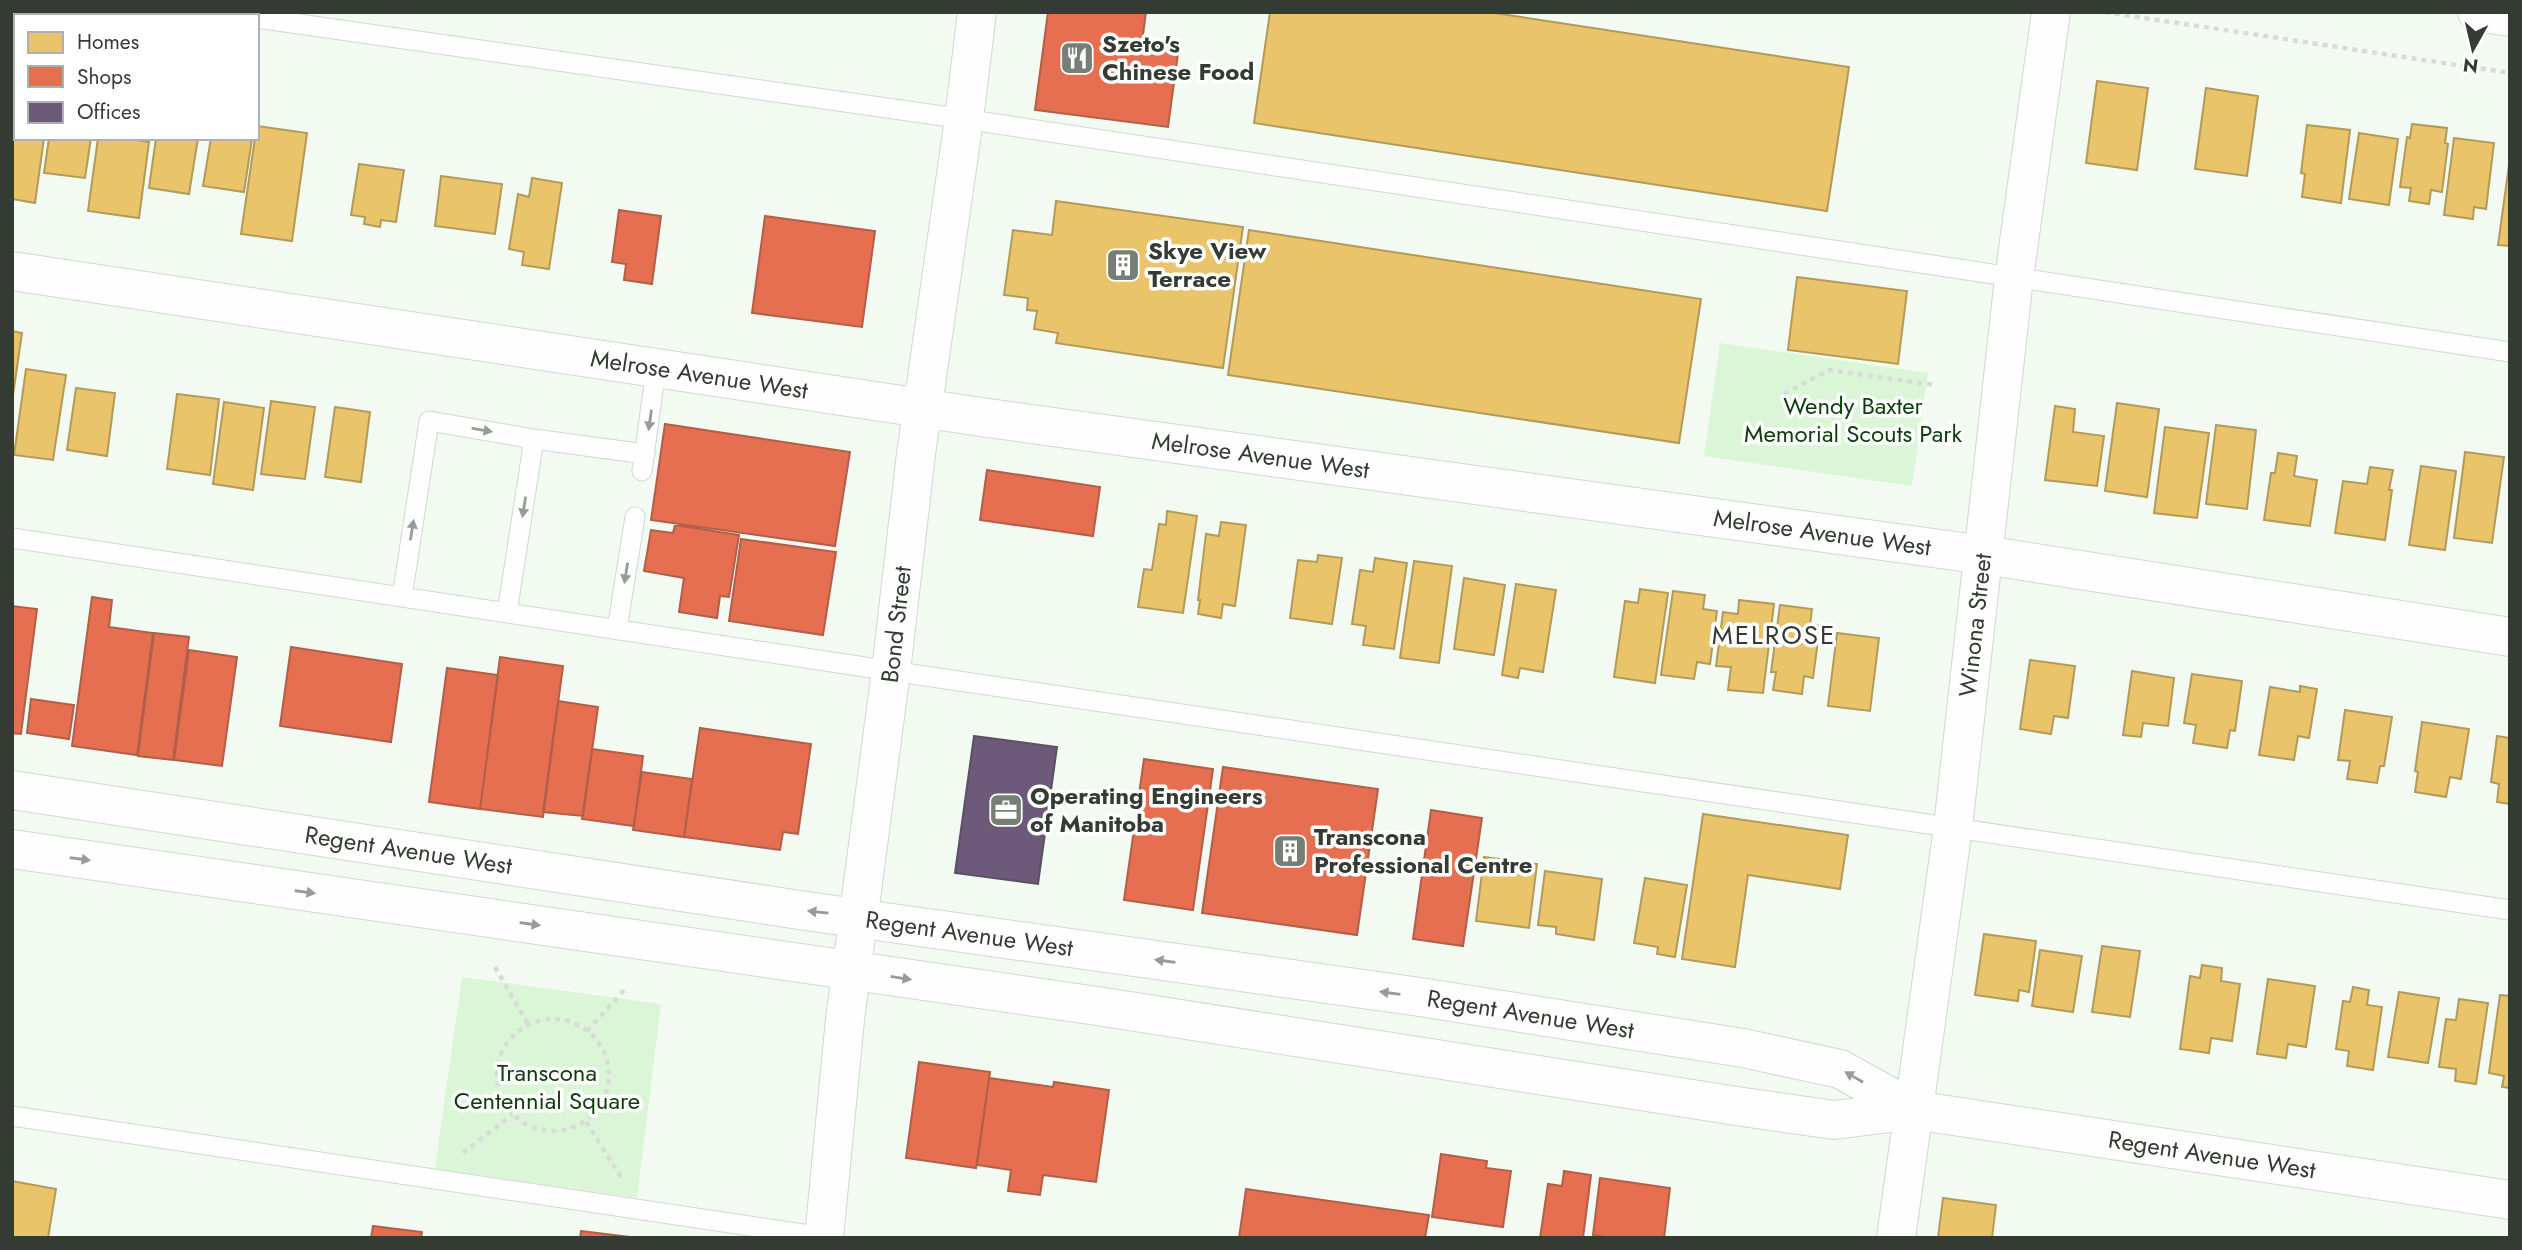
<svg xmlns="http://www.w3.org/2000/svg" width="2522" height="1250" font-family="Jost,sans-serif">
	<rect width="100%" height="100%" fill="#f3faf2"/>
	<path fill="#daf6d7" d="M1720,343L1928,373L1912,486L1704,456Z
		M462,977L661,1004L637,1198L435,1169Z"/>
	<path fill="#e9c46a" stroke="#b29b59" stroke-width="2" d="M1270,12H1488L1849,67L1827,211L1254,123Z
		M2097,81L2148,88L2137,170L2086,163Z
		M2206,88L2258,96L2247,176L2195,169Z
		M12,124L16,125V138H44L35,203L12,199Z
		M2412,124L2447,128L2445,143L2448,144L2442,192L2431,190L2429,204L2409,201L2411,188L2400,187L2407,137L2410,138Z
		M2307,125L2350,130L2341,203L2302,197L2305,174L2301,173Z
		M257,126L307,133L292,241L241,234L255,138H257Z
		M2359,133L2398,139L2389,205L2349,199Z
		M49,138H91L85,178L44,173Z
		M98,138H125L149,142L139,218L88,211Z
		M156,138H198L189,194L149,188Z
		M211,138L252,139L244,192L203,186Z
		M2454,138L2494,143L2486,209L2474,207L2473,219L2444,215Z
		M359,164L404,170L396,222L381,220L380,227L364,224L365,217L351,215Z
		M2509,165H2510V246L2498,245Z
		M441,176L502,184L495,234L435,226Z
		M532,178L562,183L549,269L522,265L524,252L509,249L518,194L529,197Z
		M1056,201L1243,227L1223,368L1056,343L1058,333L1034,329L1037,311L1027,310L1028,298L1004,295L1013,230L1052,235Z
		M1249,230L1701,299L1679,443L1228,375Z
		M1797,277L1907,291L1898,364L1788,350Z
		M12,331L22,333L12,402Z
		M26,369L66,375L53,460L14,455Z
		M76,388L115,393L107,456L67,450Z
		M177,394L219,399L210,475L167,469Z
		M271,401L315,407L305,479L261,474Z
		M224,402L264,408L253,490L213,484Z
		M2117,403L2159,409L2147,497L2105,491Z
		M2055,406L2075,409L2073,432L2104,436L2097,486L2045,480Z
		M335,407L370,412L361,482L325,477Z
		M2216,425L2256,430L2247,509L2206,504Z
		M2165,427L2209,433L2197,518L2154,513Z
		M2465,452L2504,457L2492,543L2454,538Z
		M2278,453L2297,456L2294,476L2317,480L2310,526L2264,520L2271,473H2275Z
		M2421,466L2456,471L2445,550L2409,545Z
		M2370,467L2393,470L2389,490H2392L2385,540L2335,533L2343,481L2367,484Z
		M1167,511L1197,516L1183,613L1138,607L1144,569L1152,570L1159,524L1166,525Z
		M1221,522L1246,525L1235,606L1223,604L1221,618L1198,614L1200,600H1198L1206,534L1219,536Z
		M1318,555L1342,558L1332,624L1290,618L1298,560L1317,562Z
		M1375,558L1407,563L1394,649L1363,645L1366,626L1352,624L1360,570L1373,572Z
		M1414,561L1452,566L1439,663L1400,658Z
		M1464,578L1505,585L1494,655L1454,649Z
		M1516,584L1556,590L1543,672L1520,668L1518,678L1502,675Z
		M1640,589L1668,593L1655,683L1614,677L1625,601L1638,603Z
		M1673,591L1705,595L1703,609L1717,611L1710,664L1697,662L1694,679L1661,675Z
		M1739,600L1774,604L1763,693L1728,690L1731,667L1716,666L1723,612L1738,614Z
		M1780,605L1812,609L1810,625L1820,626L1813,678L1804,676L1802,694L1773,690L1776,672H1771Z
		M1837,633L1879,638L1870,711L1828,706Z
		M2030,660L2075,666L2068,718L2054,716L2051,734L2020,729Z
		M2132,671L2174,678L2168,726L2143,723L2141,737L2123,735Z
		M2192,674L2242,681L2235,731L2230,730L2227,748L2193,743L2196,725L2184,723Z
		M2300,686L2317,689L2309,738L2298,736L2294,760L2259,755L2270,687L2300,692Z
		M2345,710L2392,717L2384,766H2380L2377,783L2347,779L2350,761L2338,760Z
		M2422,722L2469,729L2461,779L2450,777L2446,797L2415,792L2418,772L2415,771Z
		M2497,736L2510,738V804L2497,802L2499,784L2491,782Z
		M1703,814L1848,835L1840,889L1748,875L1735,967L1682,959Z
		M1484,857L1537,864L1529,928L1476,921Z
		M1545,871L1602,879L1594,940L1556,934V927L1538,925Z
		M1645,878L1687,885L1675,957L1657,954L1658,947L1634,943Z
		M1984,934L2036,941L2029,992L2019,990L2018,1001L1975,995Z
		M2102,946L2140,951L2130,1017L2092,1012Z
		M2040,950L2082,956L2073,1012L2032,1006Z
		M2202,965L2222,968L2221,981L2240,984L2232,1041L2211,1038L2209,1053L2180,1049L2190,976L2200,978Z
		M2268,979L2315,986L2306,1047L2288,1044L2286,1058L2257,1054Z
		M2353,987L2369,990L2367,1005L2382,1007L2373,1070L2347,1066L2349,1051L2336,1049L2343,1001L2350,1002Z
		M2399,992L2439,998L2428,1063L2388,1057Z
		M2500,995L2510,996V1088L2502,1087L2504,1076L2489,1073Z
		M2459,999L2488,1003L2476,1084L2455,1081L2456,1069L2439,1067L2446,1019L2456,1020Z
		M12,1181L56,1189L48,1238H12Z
		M1943,1198L1996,1205L1992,1238H1938Z"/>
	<path fill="#e76f51" stroke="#b15f48" stroke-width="2" d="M1048,12H1146L1142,42L1179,46L1168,127L1035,110Z
		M619,210L661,216L652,284L624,280L626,264L612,262Z
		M765,216L875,231L862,327L752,313Z
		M665,424L850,452L835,546L651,520Z
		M987,470L1100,487L1093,536L980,520Z
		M675,525L739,535L729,597L720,596L717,618L679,612L684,578L644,571L651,530L673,533Z
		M741,539L836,552L823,635L729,621Z
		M92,597L112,600L109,627L153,633L137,755L72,746Z
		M12,606L37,609L21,734L12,733Z
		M154,633L189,637L173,760L138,756Z
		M291,647L402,664L391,742L280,726Z
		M189,650L237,657L222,766L174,760Z
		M500,657L563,666L543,817L480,809Z
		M447,668L498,675L480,809L429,802Z
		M31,699L74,705L69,739L27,733Z
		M558,701L598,707L583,816L543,812Z
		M700,728L811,744L798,834L783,832L780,850L684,837Z
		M592,749L643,756L634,826L582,819Z
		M1144,759L1213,769L1193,910L1124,900Z
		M1223,767L1378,789L1357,935L1202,913Z
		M642,772L692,779L684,837L633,830Z
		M1431,810L1482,818L1463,946L1413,939Z
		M919,1062L990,1072L976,1168L906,1158Z
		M989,1078L1053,1087L1054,1082L1109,1090L1096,1182L1043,1175L1040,1195L1008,1191L1011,1170L977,1165Z
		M1441,1154L1487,1161L1486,1168L1511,1171L1503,1227L1432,1217Z
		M1564,1171L1591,1175L1583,1238H1540L1548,1184L1562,1186Z
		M1600,1178L1670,1188L1664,1238H1612L1593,1235Z
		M1246,1189L1429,1215L1425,1238H1239Z
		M373,1226L422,1232L421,1238H371Z
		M581,1231L629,1237V1238H580Z"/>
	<path fill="#6d597a" stroke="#5c5064" stroke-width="2" d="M974,736L1057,747L1038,884L955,873Z"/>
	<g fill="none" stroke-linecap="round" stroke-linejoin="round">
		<g stroke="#d0d8d0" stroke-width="21">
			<path id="service" d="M217,12L241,16
				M257,18L964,119L2510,352
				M642,471L656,369
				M12,538L891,671L2510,910
				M402,597L429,421L534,439L645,454
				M507,613L534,439
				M617,629L635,517
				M12,1116L830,1238"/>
		</g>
		<g stroke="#d0d8d0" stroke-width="40">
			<g id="minor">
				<path id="s1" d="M12,271L981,417L1984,555L2510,637"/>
				<path id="s2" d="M824,1238L845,1019L891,671L916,454L964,119L977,12"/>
				<path id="s3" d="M1896,1238L1953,827L2014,278L2051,12"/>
			</g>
		</g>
		<g stroke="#d0d8d0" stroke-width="40">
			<path id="tertiary" d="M2477,12L2510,17"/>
		</g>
		<g stroke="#d0d8d0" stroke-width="40">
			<g id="secondary">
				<path id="s4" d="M12,790L806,911L1420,997L1743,1048L1840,1069L1914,1110"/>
				<path id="s5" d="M12,849L1097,1006L1743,1107L1834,1120L1914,1110L2510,1200"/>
			</g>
		</g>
		<path stroke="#d9dbd8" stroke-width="4.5" stroke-dasharray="5 5" stroke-linecap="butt" d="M2105,12L2510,73
			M1784,394L1829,370L1935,385
			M495,967L528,1024
			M497 1075a56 56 0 1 1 112 0a56 56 0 1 1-112 0Z
			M587,1031L627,987
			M586,1122L621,1177
			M463,1153L512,1115"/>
		<use href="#service" stroke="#fdfefd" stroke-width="19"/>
		<use href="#minor" stroke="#fdfefd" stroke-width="38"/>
		<use href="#tertiary" stroke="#fdfefd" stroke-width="38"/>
		<use href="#secondary" stroke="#fdfefd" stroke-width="38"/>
	</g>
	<defs><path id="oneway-solid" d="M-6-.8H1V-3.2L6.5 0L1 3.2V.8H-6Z" transform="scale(1.75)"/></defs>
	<g fill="#989c98">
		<use href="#oneway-solid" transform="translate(650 420) rotate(98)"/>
		<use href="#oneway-solid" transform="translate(482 430) rotate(10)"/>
		<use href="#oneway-solid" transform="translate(524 507) rotate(99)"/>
		<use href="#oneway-solid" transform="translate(412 530) rotate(-81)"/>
		<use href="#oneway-solid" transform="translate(626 573) rotate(99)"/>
		<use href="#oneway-solid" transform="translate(80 859) rotate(8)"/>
		<use href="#oneway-solid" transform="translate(305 892) rotate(8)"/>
		<use href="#oneway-solid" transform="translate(818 912) rotate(-174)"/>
		<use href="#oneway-solid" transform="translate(530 924) rotate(8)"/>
		<use href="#oneway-solid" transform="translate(1165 961) rotate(-172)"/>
		<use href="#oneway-solid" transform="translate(901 978) rotate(9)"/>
		<use href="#oneway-solid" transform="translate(1390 993) rotate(-172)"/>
		<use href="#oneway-solid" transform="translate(1854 1077) rotate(-150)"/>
	</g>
	<defs>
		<g id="restaurant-square" transform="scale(1.75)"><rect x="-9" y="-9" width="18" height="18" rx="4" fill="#767e75" stroke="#fff"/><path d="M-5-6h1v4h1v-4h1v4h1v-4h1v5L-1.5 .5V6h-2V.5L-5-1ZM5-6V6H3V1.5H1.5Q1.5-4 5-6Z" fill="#fff"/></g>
		<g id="building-square" transform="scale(1.75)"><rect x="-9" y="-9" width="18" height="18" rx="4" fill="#767e75" stroke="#fff"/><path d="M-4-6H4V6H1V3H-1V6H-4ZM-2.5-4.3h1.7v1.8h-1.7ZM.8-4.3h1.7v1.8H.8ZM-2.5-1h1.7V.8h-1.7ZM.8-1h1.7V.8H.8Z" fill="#fff"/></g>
		<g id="office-square" transform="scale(1.75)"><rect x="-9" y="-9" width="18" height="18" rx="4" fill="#767e75" stroke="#fff"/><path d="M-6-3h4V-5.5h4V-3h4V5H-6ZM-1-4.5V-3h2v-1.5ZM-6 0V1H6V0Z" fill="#fff"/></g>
	</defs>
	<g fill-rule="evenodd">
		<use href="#restaurant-square" x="1077" y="58"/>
		<use href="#building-square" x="1123" y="265"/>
		<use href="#office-square" x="1006" y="810"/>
		<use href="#building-square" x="1290" y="851"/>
	</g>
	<g text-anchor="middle" stroke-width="7" stroke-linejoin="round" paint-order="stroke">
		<g font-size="24" font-weight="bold" fill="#333b32" stroke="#fff" text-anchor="start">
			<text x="1102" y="52">Szeto's<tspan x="1102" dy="28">Chinese Food</tspan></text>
			<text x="1148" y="259">Skye View<tspan x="1148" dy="28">Terrace</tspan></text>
			<text x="1030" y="804">Operating Engineers<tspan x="1030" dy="28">of Manitoba</tspan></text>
			<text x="1314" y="845">Transcona<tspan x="1314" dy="28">Professional Centre</tspan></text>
		</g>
		<g font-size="24" fill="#333b32" stroke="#fff">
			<text dy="8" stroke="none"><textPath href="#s1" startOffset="695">Melrose Avenue West</textPath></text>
			<text dy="8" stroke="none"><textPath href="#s1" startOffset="1262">Melrose Avenue West</textPath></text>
			<text dy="8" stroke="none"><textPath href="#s1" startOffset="1829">Melrose Avenue West</textPath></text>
			<text dy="8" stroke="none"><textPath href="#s2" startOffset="618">Bond Street</textPath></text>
			<text dy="8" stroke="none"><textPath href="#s3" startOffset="618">Winona Street</textPath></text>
			<text dy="8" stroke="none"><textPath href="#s4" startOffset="401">Regent Avenue West</textPath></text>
			<text dy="8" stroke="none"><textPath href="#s4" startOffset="968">Regent Avenue West</textPath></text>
			<text dy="8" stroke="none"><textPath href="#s4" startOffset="1535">Regent Avenue West</textPath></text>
			<text dy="8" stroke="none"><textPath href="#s5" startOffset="2224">Regent Avenue West</textPath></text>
		</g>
		<g font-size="24" fill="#0c3d0b" stroke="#fff">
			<text x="1853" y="414">Wendy Baxter<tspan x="1853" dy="28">Memorial Scouts Park</tspan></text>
			<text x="547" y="1081">Transcona<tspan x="547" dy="28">Centennial Square</tspan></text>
		</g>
		<g font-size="26" letter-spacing="2" fill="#333b32" stroke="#fff">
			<text x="1774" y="644">MELROSE</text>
		</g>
	</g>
	<rect width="2522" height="1250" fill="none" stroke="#333b32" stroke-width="28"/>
	<rect x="14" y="14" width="245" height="126" fill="#ffffff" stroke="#adb1ad" stroke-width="2"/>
	<rect x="28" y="32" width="35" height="21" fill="#e9c46a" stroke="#adb1ad" stroke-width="2"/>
	<text x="77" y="49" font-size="21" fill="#333b32">Homes</text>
	<rect x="28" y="66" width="35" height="21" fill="#e76f51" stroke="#adb1ad" stroke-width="2"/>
	<text x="77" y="84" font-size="21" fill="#333b32">Shops</text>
	<rect x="28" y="102" width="35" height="21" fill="#6d597a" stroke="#adb1ad" stroke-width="2"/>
	<text x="77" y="119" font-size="21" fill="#333b32">Offices</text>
	<g transform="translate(2473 49) rotate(188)" stroke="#ffffff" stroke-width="5" paint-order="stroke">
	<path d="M0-5L12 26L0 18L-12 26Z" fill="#333b32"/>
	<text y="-10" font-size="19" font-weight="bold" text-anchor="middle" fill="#333b32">N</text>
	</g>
</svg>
